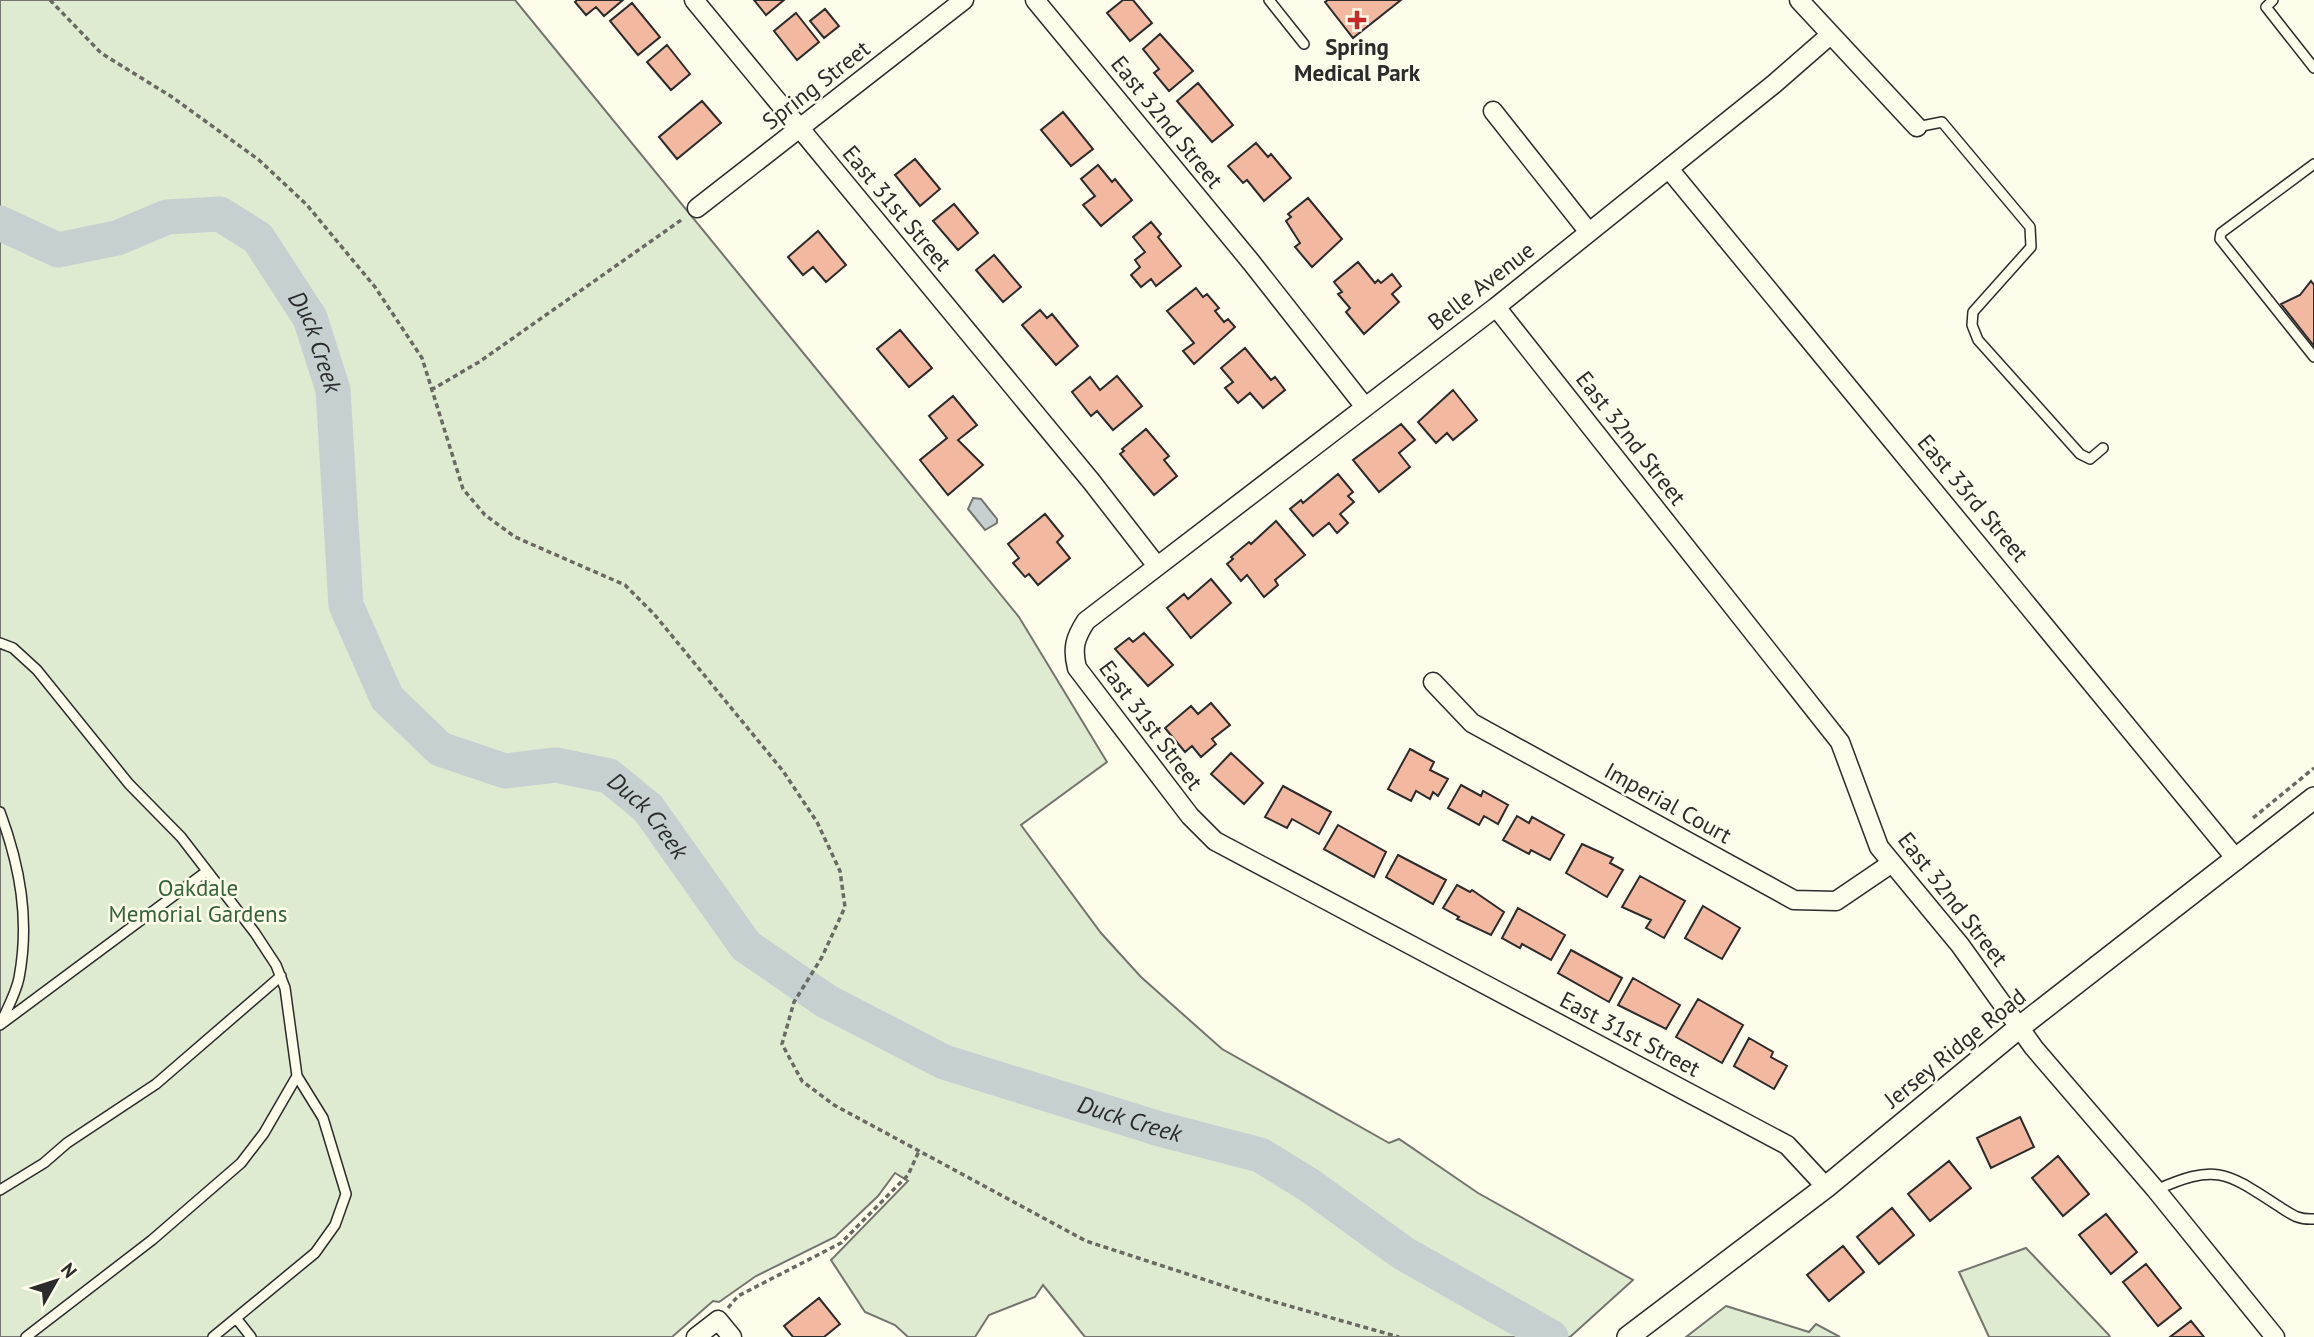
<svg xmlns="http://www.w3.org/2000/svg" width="2314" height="1337" font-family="'PT Sans',sans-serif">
	<rect width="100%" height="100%" fill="#fdfbea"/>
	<path fill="#deebd1" stroke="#74746e" stroke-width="2" d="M0,0H515L1019,617L1107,762L1021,825L1101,933L1141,977L1222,1049L1389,1143L1399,1139L1478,1193L1633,1280L1570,1337H1085L1043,1285L1035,1297L989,1315L975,1337H908L895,1325L865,1312L831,1260L908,1181L895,1173L878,1196L835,1237L756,1276L719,1302L713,1301L672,1337H0Z
		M2026,1248L2109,1335L2110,1337H1989L1959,1272Z
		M1726,1306L1809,1332L1816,1324L1840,1337H1686Z"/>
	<path fill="#c7d0d0" stroke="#74746e" stroke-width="2" d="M973,498L981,499L997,519V523L985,530L968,509Z"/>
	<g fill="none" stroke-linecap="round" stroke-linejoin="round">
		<path stroke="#c7d0d0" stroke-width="35" id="s1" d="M0,223L58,250L117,238L167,217L220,214L258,238L310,318L333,390L346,605L387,698L440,749L505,771L556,765L609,776L648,808L746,946L826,1001L944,1062L1160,1129L1260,1155L1309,1185L1403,1253L1551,1337"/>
	</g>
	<path fill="#f2b8a0" stroke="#2b2b2b" stroke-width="2" d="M577,0H623L604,16L596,7L586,15L575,2Z
		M754,0H784L766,15Z
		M1123,0H1133L1152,23L1130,41L1107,13Z
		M1328,0H1401L1353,38L1325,2Z
		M632,3L660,37L638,55L610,21Z
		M825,9L839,26L824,38L810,21Z
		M796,13L819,42L797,60L774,31Z
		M1160,34L1193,71L1169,91L1154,73L1159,69L1143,49Z
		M667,45L690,74L671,90L647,62Z
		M1198,83L1233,125L1212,142L1177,101Z
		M702,101L721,123L677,159L659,137Z
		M1063,112L1093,149L1071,166L1041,130Z
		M1256,143L1268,157L1271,154L1291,178L1264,201L1247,180L1243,183L1228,166Z
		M915,159L940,189L920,206L895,175Z
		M1098,165L1112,182L1115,179L1132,200L1101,226L1083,205L1095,196L1081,179Z
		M1308,198L1342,239L1312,267L1295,247L1300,243L1286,221L1291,217L1288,214Z
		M954,204L978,233L958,250L933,221Z
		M1151,222L1161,234L1158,237L1181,266L1156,286L1151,279L1141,287L1131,275L1140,267L1135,260L1145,252L1133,237Z
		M818,231L846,265L826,282L813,267L803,275L788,257Z
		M994,255L1021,287L1003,302L976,270Z
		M1358,262L1375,283L1378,280L1381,283L1392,274L1401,286L1392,294L1399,302L1364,334L1346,312L1350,308L1338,294L1342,292L1334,282Z
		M2311,281L2314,285V346L2281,304L2300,295Z
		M1196,288L1203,297L1207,294L1219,308L1215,311L1224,322L1228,319L1235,327L1194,364L1183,351L1194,343L1167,311Z
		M1040,310L1047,318L1052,314L1078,346L1056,365L1022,325Z
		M900,330L932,368L909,387L877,349Z
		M1245,348L1271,380L1275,377L1285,390L1263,408L1250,393L1238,403L1225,388L1233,382L1221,368Z
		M1117,376L1142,406L1113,430L1097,411L1091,416L1072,392L1090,377L1100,390Z
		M1453,390L1477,420L1453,440L1447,433L1436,443L1418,422Z
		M953,396L977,425L958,440L983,465L948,495L920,460L947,438L929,416Z
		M1401,424L1415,440L1399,453L1410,467L1379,492L1353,460Z
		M1146,429L1169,456L1164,460L1177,476L1154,495L1120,454L1124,451L1122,449Z
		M1338,474L1353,492L1348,496L1354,502L1340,514L1348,523L1337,533L1329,523L1313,536L1290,509L1301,500L1303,503Z
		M1045,514L1063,536L1057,542L1070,558L1038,585L1029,574L1025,577L1013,563L1019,558L1008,544Z
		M1276,521L1305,555L1275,580L1278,585L1264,597L1247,575L1241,581L1227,564L1233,559L1231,557L1249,542L1251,544Z
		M1211,579L1231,603L1191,638L1167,608L1184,594L1188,599Z
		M1144,633L1173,665L1148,686L1115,649L1129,638L1133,642Z
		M1211,703L1230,725L1212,739L1216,744L1201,757L1192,746L1185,752L1165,728L1191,706L1198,714Z
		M1410,749L1434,762L1430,770L1448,779L1438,796L1433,792L1430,799L1416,791L1411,801L1388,789Z
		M1231,753L1263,783L1244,804L1211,774Z
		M1461,785L1481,796L1483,791L1508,805L1498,824L1484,816L1479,825L1448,808Z
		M1283,786L1331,812L1319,834L1292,819L1287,828L1265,817Z
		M1517,816L1529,823L1532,817L1564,835L1550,860L1531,850L1529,854L1503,840Z
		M1338,825L1386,852L1374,877L1324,849Z
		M1582,844L1613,858L1610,863L1623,870L1607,897L1566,873Z
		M1398,855L1446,880L1433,904L1386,877Z
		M1640,876L1685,901L1664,938L1646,928L1651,920L1622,907Z
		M1457,885L1470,892L1472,890L1504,912L1491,935L1457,919L1459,917L1443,908Z
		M1703,906L1740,928L1722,959L1685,938Z
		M1518,908L1565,935L1551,960L1522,944L1520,948L1502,938Z
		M1571,950L1622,978L1609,1002L1558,973Z
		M1633,978L1680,1005L1666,1029L1618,1005Z
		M1698,999L1743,1025L1722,1063L1676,1037Z
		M1749,1038L1773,1052L1771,1057L1787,1066L1774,1089L1734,1066Z
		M2020,1117L2034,1147L1991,1168L1977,1138Z
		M2058,1156L2089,1194L2063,1216L2032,1178Z
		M1949,1161L1971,1188L1930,1221L1908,1194Z
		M1892,1208L1914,1235L1879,1264L1857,1237Z
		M2106,1214L2137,1252L2111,1274L2079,1235Z
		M1843,1246L1864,1272L1829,1301L1807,1275Z
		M2146,1264L2181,1308L2158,1326L2123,1282Z
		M819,1298L840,1324L824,1337H793L784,1326Z
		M2191,1321L2204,1337H2170Z"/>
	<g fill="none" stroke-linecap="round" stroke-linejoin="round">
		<g stroke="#2b2b2b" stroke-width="12">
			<path id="service" d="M1269,0L1304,44
				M2273,0L2266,7L2314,68
				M1917,127L1942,122L2030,227L2031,247L1973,312L1972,325L1978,340L2080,454L2090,459L2103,448
				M2314,164L2221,233L2220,239L2314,357
				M0,643L13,648L37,670L129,784L181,837L255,933L276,965L285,988L297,1076L323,1118L346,1194L335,1225L315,1253L213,1337
				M0,812C20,866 30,920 19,978C16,993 7,1009 1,1023
				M0,1025L207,871
				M0,1190L44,1163L67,1143L156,1084L281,976
				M2156,1190C2217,1163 2226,1172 2280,1207C2292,1215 2299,1220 2314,1219
				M236,1318L251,1337
				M26,1337L152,1240L241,1163L264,1133L297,1076"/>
		</g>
		<g stroke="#2b2b2b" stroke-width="21">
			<path id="minor" d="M694,0L1091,481L1157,566
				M1035,0L1251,262L1365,407
				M1799,0L1917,127
				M1493,111L1588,231
				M1669,169L2237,860
				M697,208L964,0
				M1496,307L1840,742L1879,847L1960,945L2034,1048L2156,1190L2275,1337
				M1433,682L1472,723L1794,900L1836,901L1892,863
				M1826,1187L1787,1145L1215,841L1190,816L1077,668C1072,648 1075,638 1086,621L1496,307L1774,84L1829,36
				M696,1337L718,1320L732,1337"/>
		</g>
		<g stroke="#2b2b2b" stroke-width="24">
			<path id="tertiary" d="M1628,1337L1826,1187L2021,1026L2314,798"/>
		</g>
		<path stroke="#6a6964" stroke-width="3.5" stroke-dasharray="5 3.5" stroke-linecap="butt" d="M50,0L101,53L172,97L259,160L307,205L375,287L422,358L463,489L485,515L515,537L625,585L654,614L783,771L817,822L840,871L845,907L822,957L794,1002L782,1044L802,1081L834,1105L1086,1241L1261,1298L1399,1337
			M431,390L479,362L684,218
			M2253,818L2314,768
			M728,1308L738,1296L841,1243L908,1175L919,1151"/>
		<use href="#service" stroke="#fdfbea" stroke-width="9"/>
		<use href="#minor" stroke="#fdfbea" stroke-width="18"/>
		<use href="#tertiary" stroke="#fdfbea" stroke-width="21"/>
	</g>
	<path fill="#c62828" stroke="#fdfbea" stroke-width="2.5" d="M1353.5 9.5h7v7h7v7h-7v7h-7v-7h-7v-7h7z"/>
	<g text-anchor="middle" stroke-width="5" stroke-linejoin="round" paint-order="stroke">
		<g font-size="23" font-weight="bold" fill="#2b2b2b" stroke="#fdfbea">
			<text x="1357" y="55">Spring<tspan x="1357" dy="26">Medical Park</tspan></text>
		</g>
		<g font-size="23" fill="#2b2b2b" stroke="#fdfbea">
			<text transform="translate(816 85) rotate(-38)" y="8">Spring Street</text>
			<text transform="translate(1167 122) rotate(51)" y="8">East 32nd Street</text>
			<text transform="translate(897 208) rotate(50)" y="8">East 31st Street</text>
			<text transform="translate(1481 286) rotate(-38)" y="8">Belle Avenue</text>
			<text transform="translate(1631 438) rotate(52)" y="8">East 32nd Street</text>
			<text transform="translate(1973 498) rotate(50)" y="8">East 33rd Street</text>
			<text transform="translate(1151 725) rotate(53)" y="8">East 31st Street</text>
			<text transform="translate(1668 803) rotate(29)" y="8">Imperial Court</text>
			<text transform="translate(1953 899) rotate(52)" y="8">East 32nd Street</text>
			<text transform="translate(1630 1034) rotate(28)" y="8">East 31st Street</text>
			<text transform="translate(1955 1048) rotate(-39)" y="8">Jersey Ridge Road</text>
		</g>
		<g font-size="23" fill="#34623c" stroke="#fdfbea">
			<text x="198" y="896">Oakdale<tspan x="198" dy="26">Memorial Gardens</tspan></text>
		</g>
		<g font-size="24" font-style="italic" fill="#2b2b2b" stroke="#fdfbea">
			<text dy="8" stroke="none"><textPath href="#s1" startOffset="396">Duck Creek</textPath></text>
			<text dy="8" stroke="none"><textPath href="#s1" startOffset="1068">Duck Creek</textPath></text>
			<text dy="8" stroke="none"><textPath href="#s1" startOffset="1656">Duck Creek</textPath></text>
		</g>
	</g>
	<g transform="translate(56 1281) rotate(51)" stroke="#fdfbea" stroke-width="5" paint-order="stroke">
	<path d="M0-5L12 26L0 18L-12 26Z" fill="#2b2b2b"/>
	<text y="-10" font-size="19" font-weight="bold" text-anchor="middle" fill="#2b2b2b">N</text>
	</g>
</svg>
